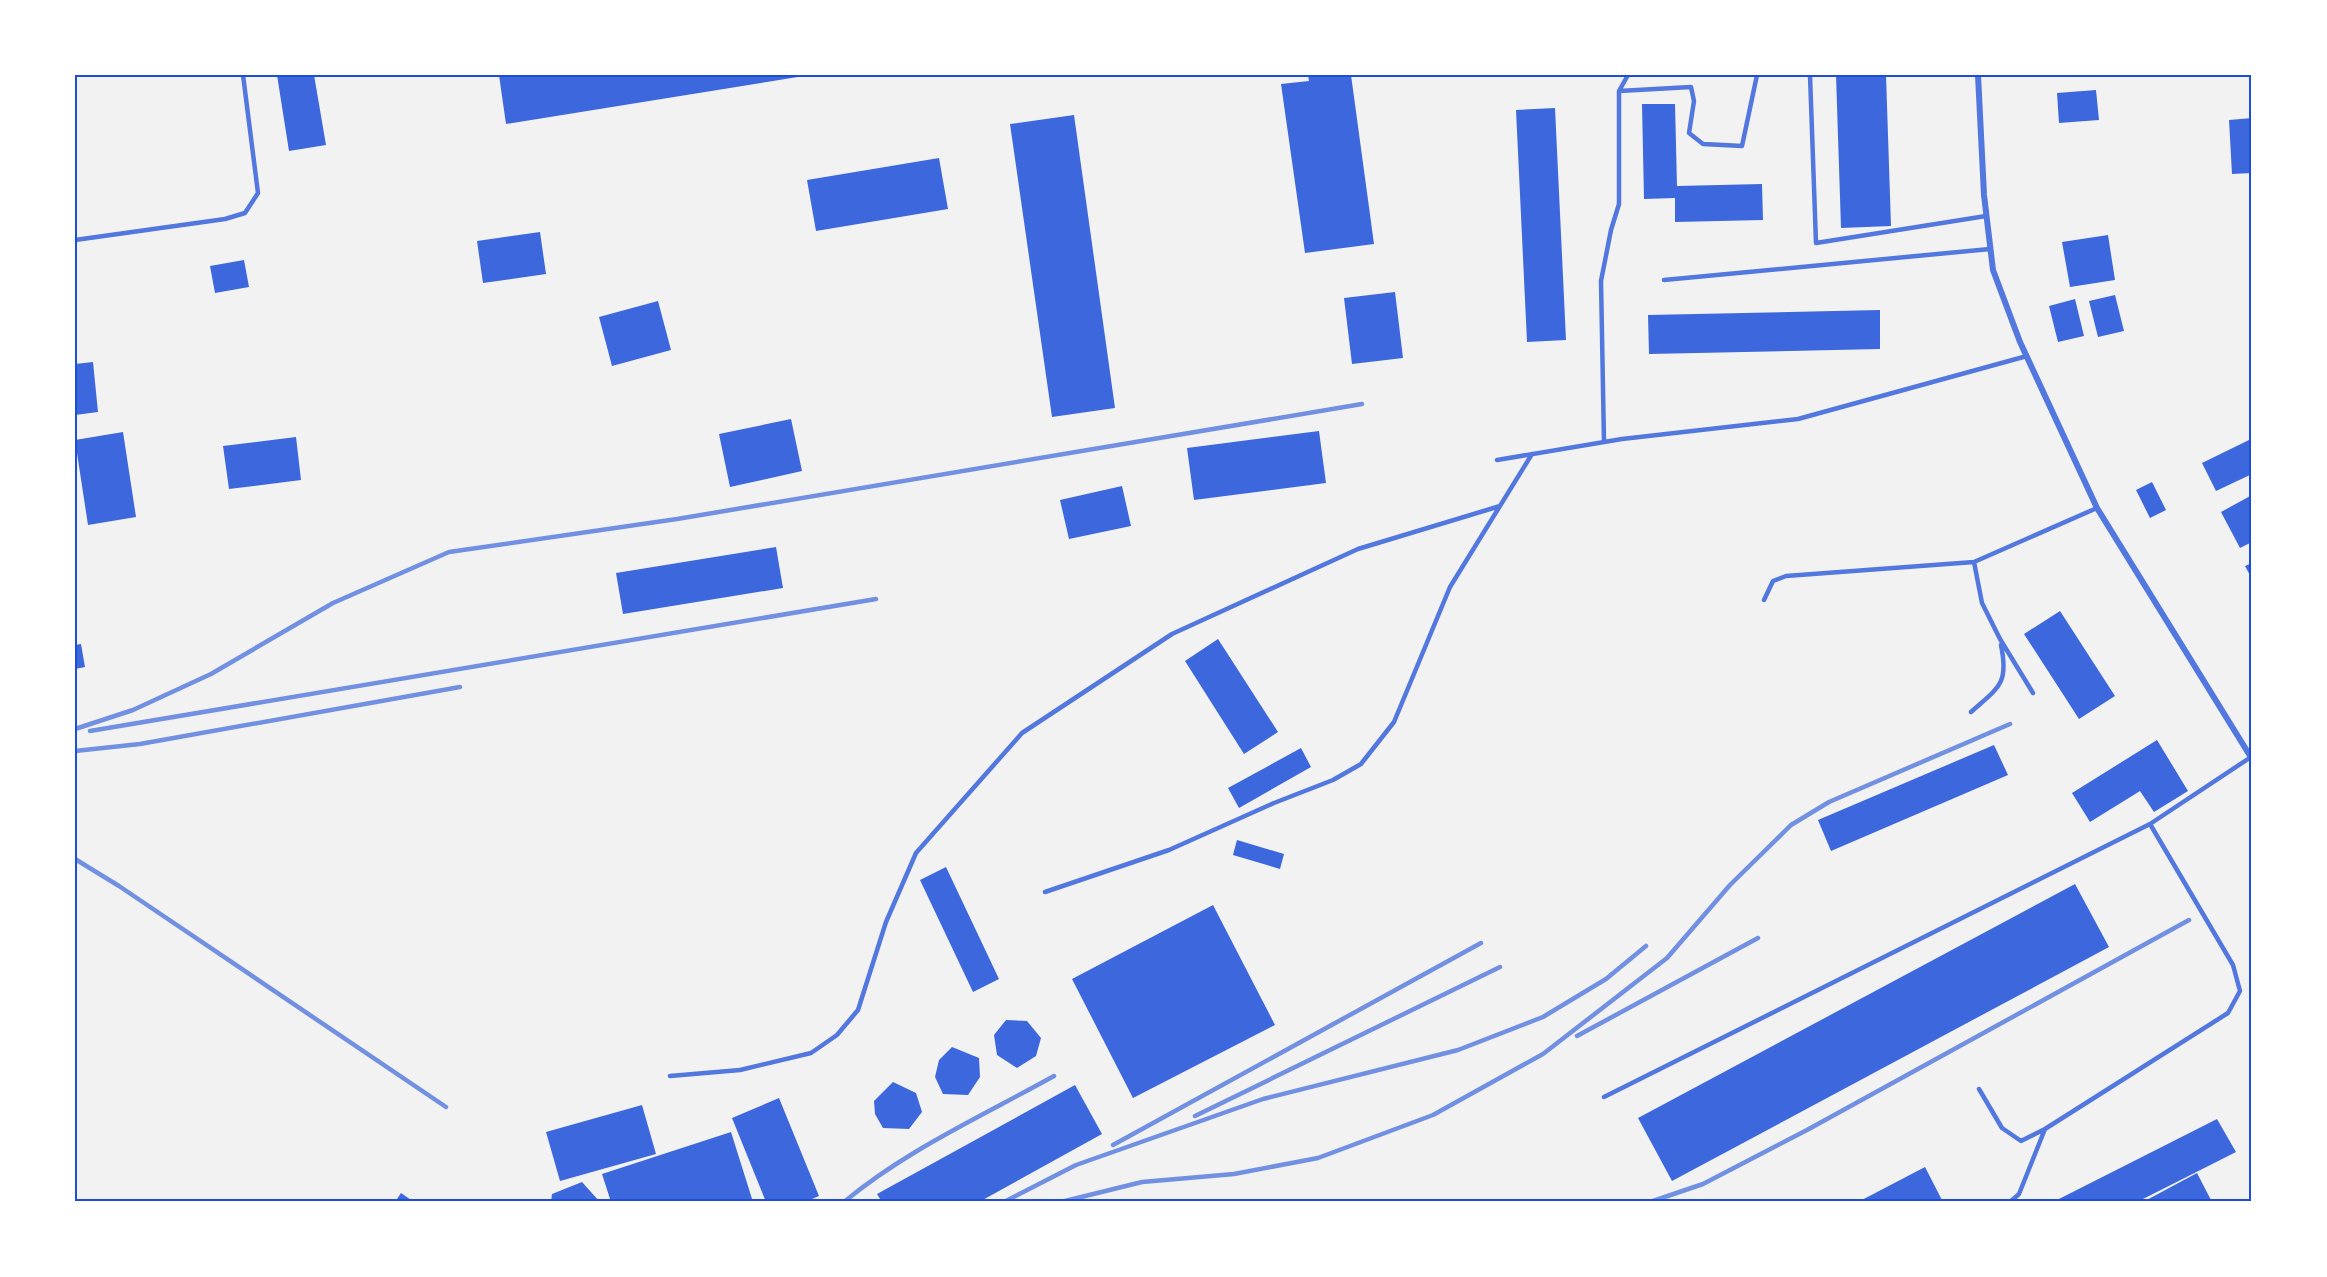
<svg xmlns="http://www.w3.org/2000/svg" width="2327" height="1277" font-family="Roboto,sans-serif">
	<rect width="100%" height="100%" fill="#f2f2f2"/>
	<path fill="#3d67dc" d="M277,75H314L326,145L289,151Z
		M499,75H804V76L506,124Z
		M1308,75H1351L1374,244L1305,253L1281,84L1309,81Z
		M1836,75H1886L1891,226L1841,228Z
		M2096,90L2099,120L2059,123L2057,93Z
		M1642,104H1675L1677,186L1762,184L1763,220L1675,222V198L1644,199Z
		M1555,108L1566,340L1527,342L1516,110Z
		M1074,115L1115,408L1052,417L1010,124Z
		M2252,118V173L2232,174L2229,120Z
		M939,158L948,209L816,231L807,180Z
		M540,232L546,274L483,283L477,241Z
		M2108,235L2115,280L2070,287L2062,242Z
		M244,260L249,287L215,293L210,266Z
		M1395,292L1403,358L1352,364L1344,298Z
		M2115,295L2124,331L2098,337L2089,301Z
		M2075,299L2084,336L2058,342L2049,306Z
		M658,301L671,350L612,366L599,317Z
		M1880,310V349L1649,354L1648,315Z
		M93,362L98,412L75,415V364Z
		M791,419L802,471L730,487L719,434Z
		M1319,431L1326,483L1194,500L1187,448Z
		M123,432L136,517L88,525L75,440Z
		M296,437L301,480L229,489L223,446Z
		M2249,440L2252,446V474L2216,491L2202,463Z
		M2152,482L2166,510L2150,518L2136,490Z
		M1122,486L1131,526L1069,539L1060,500Z
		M2252,495V542L2240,548L2221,512Z
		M776,547L783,588L623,614L616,573Z
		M2252,563V579L2245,566Z
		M2060,611L2115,696L2079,719L2024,634Z
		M1218,639L1278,732L1244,754L1185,661Z
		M81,644L85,667L75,669V645Z
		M2157,740L2188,791L2154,812L2140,791L2090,822L2072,793Z
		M1994,745L2008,775L1831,851L1818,820Z
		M1301,748L1311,767L1239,808L1228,788Z
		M1237,840L1284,854L1280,869L1233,855Z
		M946,867L999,979L973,992L920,880Z
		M2075,884L2109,947L1672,1181L1638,1118Z
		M1213,905L1275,1025L1133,1098L1072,979Z
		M1006,1020L1027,1021L1041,1038L1036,1056L1017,1068L997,1055L994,1035Z
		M952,1047L979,1058L980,1077L968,1095L943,1094L935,1077L939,1060Z
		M893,1082L916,1093L922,1112L909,1129L883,1128L875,1114L874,1101Z
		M1075,1085L1102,1134L979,1202H882L877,1194Z
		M779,1098L819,1196L805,1202H766L732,1118Z
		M642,1105L656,1154L560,1181L546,1132Z
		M2217,1119L2236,1152L2137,1202H2053Z
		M731,1132L753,1202H611L602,1174Z
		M1925,1167L1943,1202H1858Z
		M2197,1173L2212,1202H2143Z
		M582,1182L600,1202H551L552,1194Z
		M401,1193L414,1202H395Z"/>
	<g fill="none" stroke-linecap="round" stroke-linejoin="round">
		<path stroke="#5277de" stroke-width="4.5" d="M1810,75L1816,243L1986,216
			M1619,91L1628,75
			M75,240L225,219L245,213L258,193L243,75
			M1664,280L1990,249
			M1604,442L1601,281L1611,230L1619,204V91L1691,87L1694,101L1689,133L1703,144L1742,146L1757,75
			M1497,460L1622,439L1798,419L2027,356
			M1974,562L1982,603L2000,639L2033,693
			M1764,600L1773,581L1786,576L1974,562L2097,508
			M1971,712C1999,687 2009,684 2001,645
			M1045,892L1169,850L1274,803L1333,780L1361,764L1394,722L1450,587L1532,454
			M670,1076L740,1070L811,1053L837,1035L858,1010L886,922L916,853L1022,733L1172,634L1358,549L1500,506
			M1979,1089L2002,1128L2021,1141L2045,1129L2228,1013L2240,991L2233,965L2150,824
			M1604,1097L2150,824L2251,757
			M2010,1202L2019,1194L2045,1129"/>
		<path stroke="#5277de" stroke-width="6" d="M1978,75L1984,195L1993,270L2020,342L2097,508L2252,759"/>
		<path stroke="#7290e2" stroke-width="4.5" d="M75,729L133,710L211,674L333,603L449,552L677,519L1362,404
			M90,731L876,599
			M75,751L140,744L460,687
			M75,859L119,886L446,1107
			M1577,1036L1758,938
			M1195,1116L1500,967
			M1113,1145L1481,943
			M844,1202C906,1150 984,1115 1054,1076
			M1004,1202L1076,1165L1263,1099L1458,1050L1543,1017L1606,979L1646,946
			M1061,1202L1142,1182L1234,1174L1318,1158L1433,1115L1543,1054L1667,958L1730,885L1791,825L1829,802L2010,724
			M1650,1202L1703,1184L1807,1130L2189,920"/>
	</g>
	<rect width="2327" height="1277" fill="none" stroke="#ffffff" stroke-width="153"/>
	<rect x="76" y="76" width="2174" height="1124" fill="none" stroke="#1d4ed8" stroke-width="2"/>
</svg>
